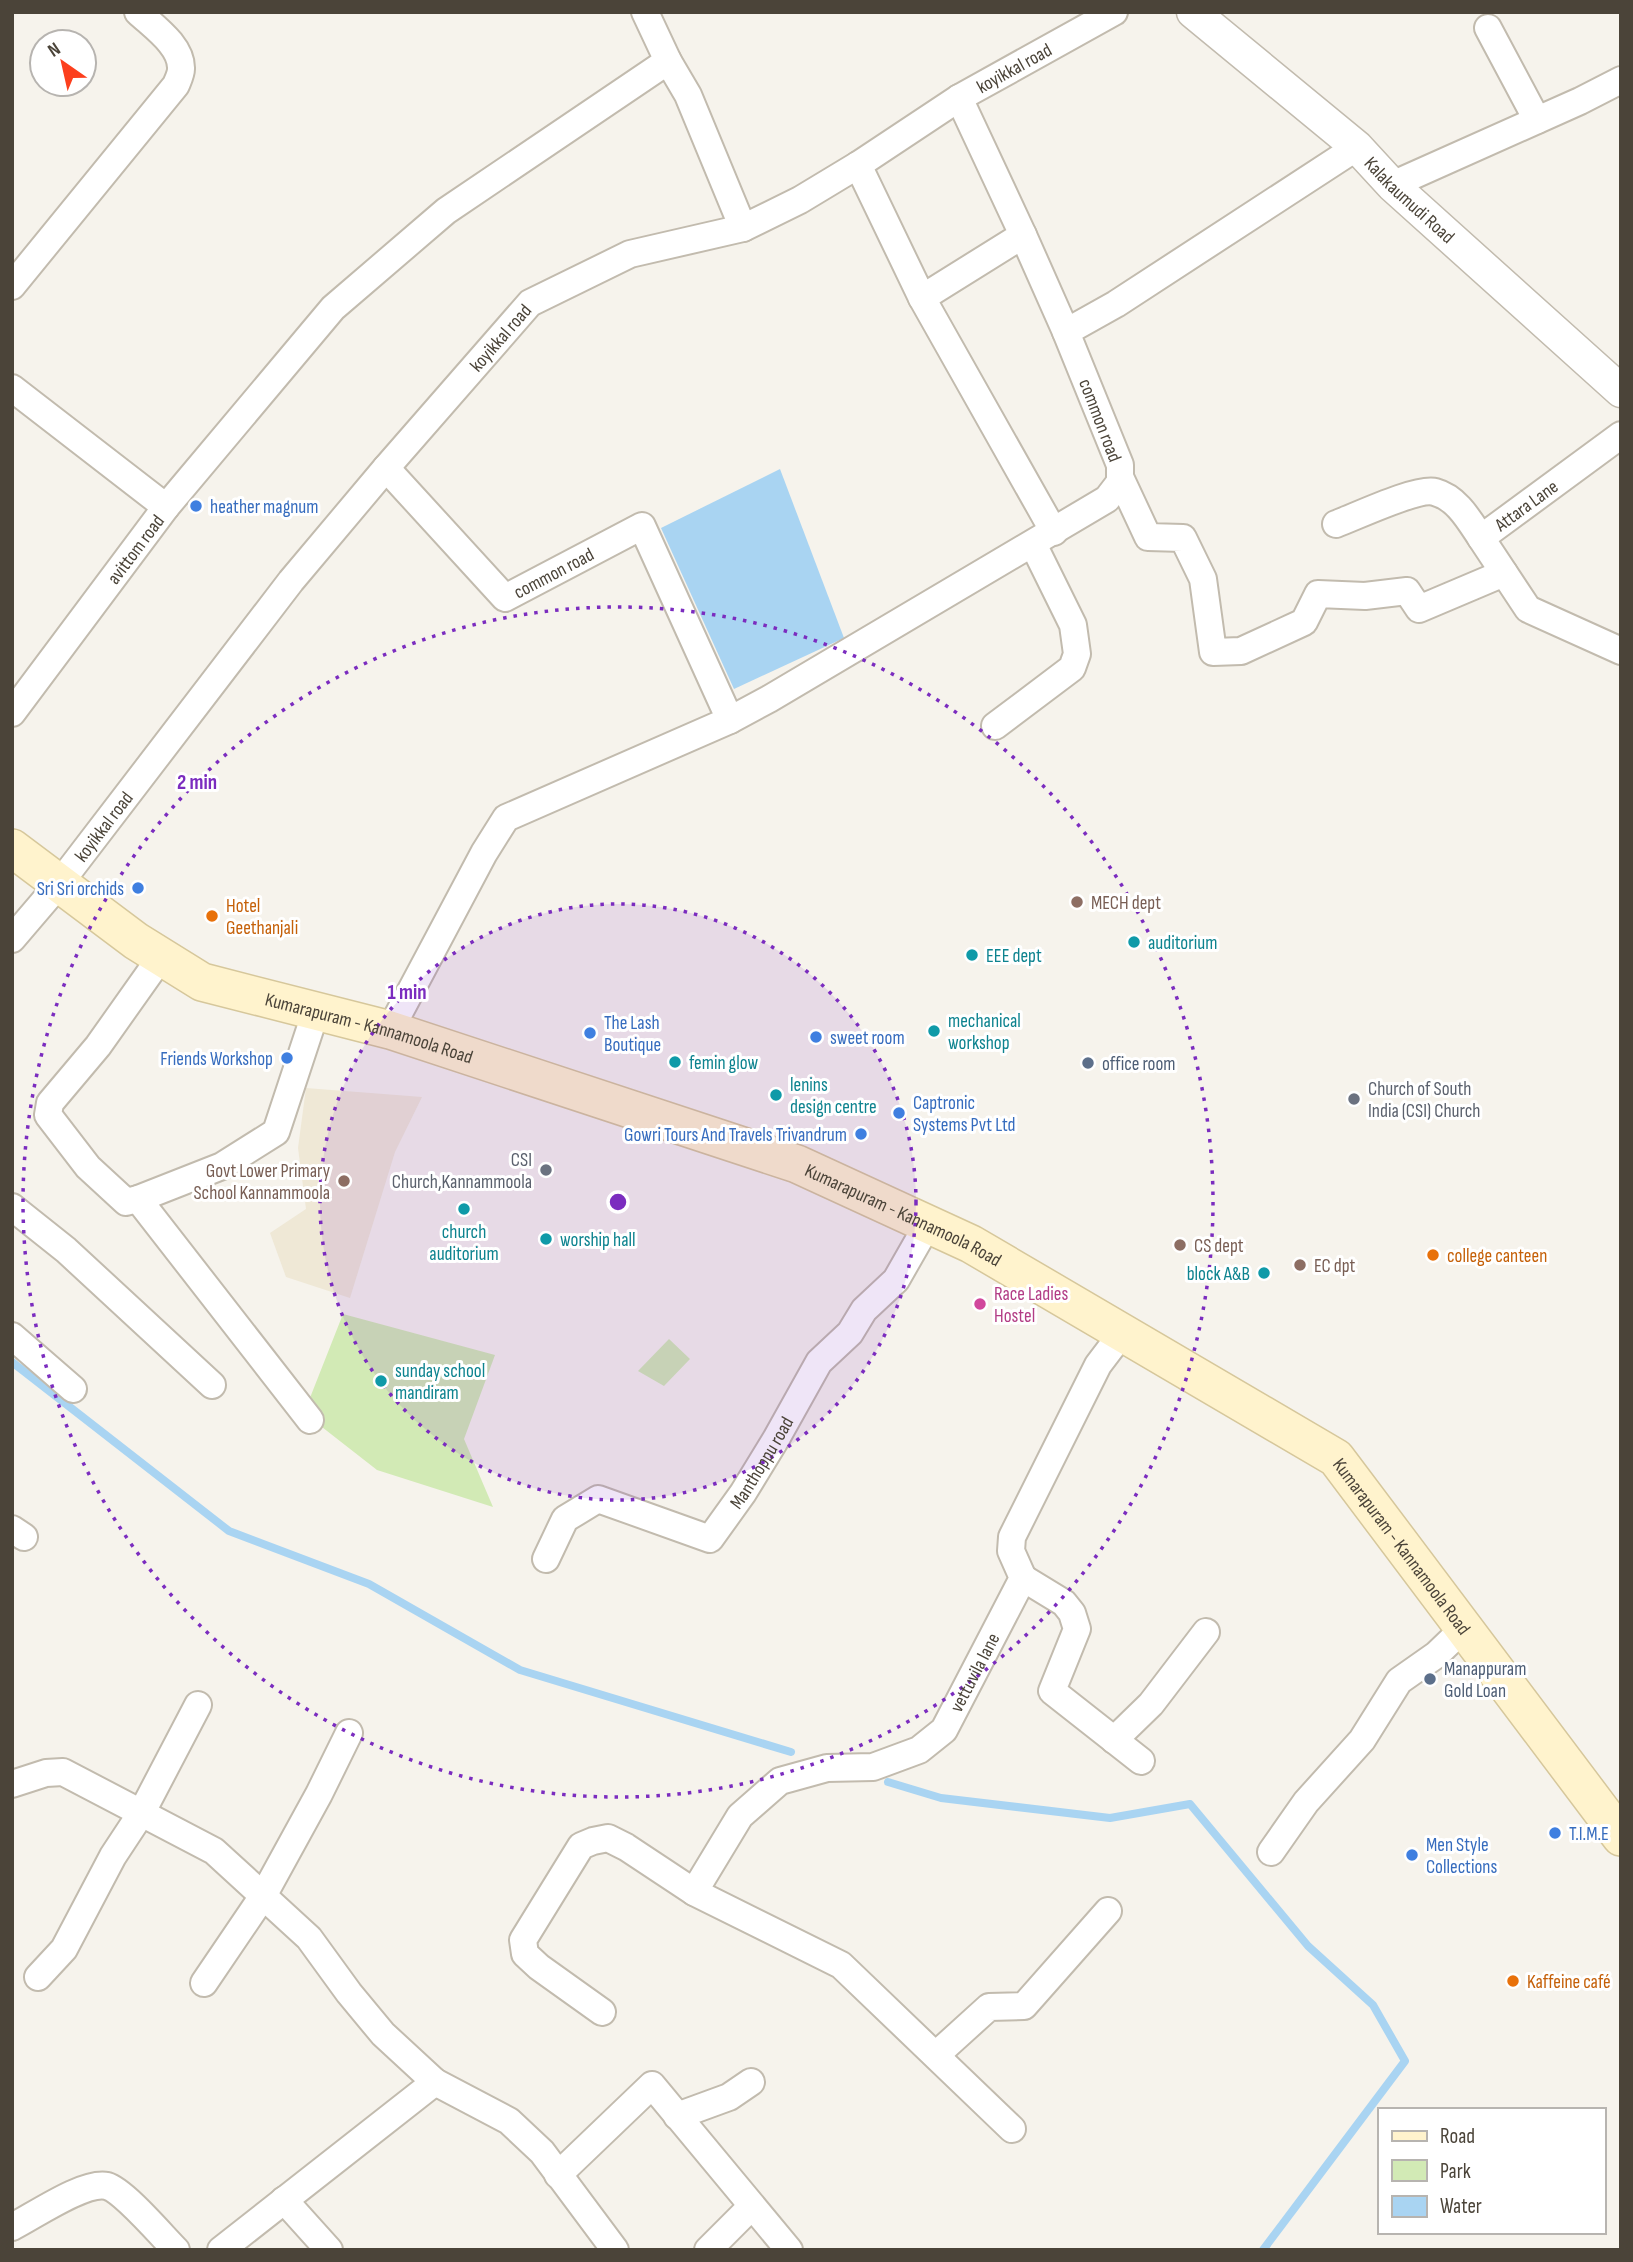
<svg xmlns="http://www.w3.org/2000/svg" width="1633" height="2262" font-family="'Sofia Sans Condensed',sans-serif">
	<rect width="100%" height="100%" fill="#f6f3ec"/>
	<path fill="#efe8d6" d="M306,1088L422,1097L395,1152L350,1298L286,1277L270,1233L306,1209L298,1148Z"/>
	<path fill="#d2eab5" d="M343,1314L495,1355L464,1439L493,1507L377,1470L304,1413Z
		M669,1339L690,1359L664,1386L638,1371Z"/>
	<path fill="#a9d4f2" d="M780,469L844,638L734,689L661,528Z"/>
	<g fill="none" stroke-linecap="round" stroke-linejoin="round">
		<path stroke="#a9d4f2" stroke-width="8" d="M12,1362L229,1531L369,1584L520,1670L791,1752
			M888,1782L941,1798L1110,1818L1190,1804L1308,1946L1373,2005L1405,2061L1263,2250"/>
		<g stroke="#c2bbae" stroke-width="30">
			<g id="minor">
				<path d="M645,12L668,61L688,95L743,228"/>
				<path d="M1488,28L1537,120"/>
				<path d="M858,165L922,298L1054,532"/>
				<path d="M1392,185L1580,101L1621,80"/>
				<path d="M1023,235L1066,332"/>
				<path d="M12,286L176,85C178,80 181,74 181,69C182,46 154,27 138,12"/>
				<path d="M922,298L1023,235L959,98"/>
				<path d="M12,388L166,507L12,713"/>
				<path d="M1621,435L1481,538L1528,609L1621,651"/>
				<path id="s1" d="M386,468L505,598L642,526L730,720L506,818L484,853L390,1030"/>
				<path d="M1120,477L1148,537L1183,538L1203,579L1213,652L1241,651L1304,622L1318,594L1365,596L1407,591L1419,609L1504,573"/>
				<path d="M166,507L333,308L446,211L668,61"/>
				<path d="M1336,524C1355,517 1418,487 1435,492C1457,498 1469,520 1481,538"/>
				<path d="M730,720L769,699L1107,499L1120,482V465L1066,332L1116,304L1357,147"/>
				<path d="M995,726L1072,668L1077,654L1073,625L1033,544"/>
				<path id="s2" d="M12,939L59,884L291,581L386,468L530,303L630,254L743,228L800,200L858,165L959,98L1114,12"/>
				<path d="M138,1199L126,1202L88,1167L48,1115L50,1103L98,1046L161,957"/>
				<path d="M12,1207L66,1250L212,1385"/>
				<path d="M12,1336L73,1389"/>
				<path d="M310,1420L138,1199L222,1166L276,1132L316,1011"/>
				<path d="M12,1529L24,1537"/>
				<path id="s3" d="M546,1559L565,1519L598,1499L710,1539L743,1493L776,1439L819,1362L850,1333L864,1310L896,1280L928,1224"/>
				<path d="M1023,1578L1064,1603L1072,1613L1077,1629L1052,1691L1141,1761"/>
				<path d="M1114,1740L1151,1704L1206,1632"/>
				<path d="M12,1784L46,1773L63,1772L214,1851L309,1938L349,1993L383,2034L435,2082L509,2121L542,2152L615,2250"/>
				<path d="M1271,1852L1306,1802L1362,1740L1399,1681L1436,1655L1463,1629"/>
				<path id="s4" d="M694,1892L740,1816L780,1781L827,1768L873,1767L919,1750L944,1730L1023,1578L1011,1551L1012,1537L1098,1365L1123,1332"/>
				<path d="M38,1977L64,1949L113,1856L142,1812L198,1705"/>
				<path d="M204,1983L263,1896L319,1794L349,1733"/>
				<path d="M602,2012L539,1967L525,1954L523,1940L581,1846L593,1841L608,1838L626,1847L694,1892L841,1965L1012,2129"/>
				<path d="M936,2055L989,2007L1024,2006L1108,1911"/>
				<path d="M677,2116L729,2097L751,2082"/>
				<path d="M558,2175L652,2085L789,2250"/>
				<path d="M284,2200L329,2250"/>
				<path d="M12,2227C34,2216 84,2181 107,2186C124,2191 162,2236 176,2250"/>
				<path d="M221,2250L435,2082"/>
				<path d="M708,2250L752,2206"/>
			</g>
		</g>
		<g stroke="#c2bbae" stroke-width="35">
			<g id="tertiary">
				<path id="s5" d="M1193,12L1357,147L1392,185L1621,391"/>
			</g>
		</g>
		<g stroke="#d6c79b" stroke-width="40">
			<g id="secondary">
				<path id="s6" d="M12,848L136,941L202,982L390,1030L797,1164L971,1244L1336,1458L1621,1837"/>
			</g>
		</g>
		<use href="#minor" stroke="#fff" stroke-width="26"/>
		<use href="#tertiary" stroke="#fff" stroke-width="32"/>
		<use href="#secondary" stroke="#fff3cd" stroke-width="37"/>
	</g>
	<circle cx="618" cy="1202" r="298" fill="#7b2cbf" fill-opacity=".12"/>
	<g fill="none" stroke="#7b2cbf" stroke-width="3.5" stroke-dasharray="3.5 7">
		<circle cx="618" cy="1202" r="298"/>
		<circle cx="618" cy="1202" r="595"/>
	</g>
	<g fill="#3f7fe0" stroke="#fff" stroke-width="2.5">
		<circle cx="196" cy="506" r="7"/>
		<circle cx="138" cy="888" r="7"/>
		<circle cx="590" cy="1033" r="7"/>
		<circle cx="816" cy="1037" r="7"/>
		<circle cx="287" cy="1058" r="7"/>
		<circle cx="899" cy="1113" r="7"/>
		<circle cx="861" cy="1134" r="7"/>
		<circle cx="1555" cy="1833" r="7"/>
		<circle cx="1412" cy="1855" r="7"/>
	</g>
	<g fill="#8d6e63" stroke="#fff" stroke-width="2.5">
		<circle cx="1077" cy="902" r="7"/>
		<circle cx="344" cy="1181" r="7"/>
		<circle cx="1180" cy="1245" r="7"/>
		<circle cx="1300" cy="1265" r="7"/>
	</g>
	<g fill="#e8710a" stroke="#fff" stroke-width="2.5">
		<circle cx="212" cy="916" r="7"/>
		<circle cx="1433" cy="1255" r="7"/>
		<circle cx="1513" cy="1981" r="7"/>
	</g>
	<g fill="#0f9aa8" stroke="#fff" stroke-width="2.5">
		<circle cx="1134" cy="942" r="7"/>
		<circle cx="972" cy="955" r="7"/>
		<circle cx="934" cy="1031" r="7"/>
		<circle cx="675" cy="1062" r="7"/>
		<circle cx="776" cy="1095" r="7"/>
		<circle cx="464" cy="1209" r="7"/>
		<circle cx="546" cy="1239" r="7"/>
		<circle cx="1264" cy="1273" r="7"/>
		<circle cx="381" cy="1381" r="7"/>
	</g>
	<g fill="#5c6f8a" stroke="#fff" stroke-width="2.5">
		<circle cx="1088" cy="1063" r="7"/>
		<circle cx="1430" cy="1679" r="7"/>
	</g>
	<g fill="#6b7280" stroke="#fff" stroke-width="2.5">
		<circle cx="1354" cy="1099" r="7"/>
		<circle cx="546" cy="1170" r="7"/>
	</g>
	<circle fill="#d1479c" stroke="#fff" stroke-width="2.5" cx="980" cy="1304" r="7"/>
	<g text-anchor="middle" stroke-width="6" stroke-linejoin="round" paint-order="stroke">
		<g font-size="19" fill="#4b4439" stroke="#fff">
			<text dy="7" stroke="none"><textPath href="#s2" startOffset="1363">koyikkal road</textPath></text>
			<text dy="7" stroke="none"><textPath href="#s5" startOffset="287">Kalakaumudi Road</textPath></text>
			<text dy="7" stroke="none"><textPath href="#s2" startOffset="775">koyikkal road</textPath></text>
			<text transform="translate(1101 420) rotate(69)" y="7">common road</text>
			<text transform="translate(1526 505) rotate(-36)" y="7">Attara Lane</text>
			<text transform="translate(135 549) rotate(-53)" y="7">avittom road</text>
			<text dy="7" stroke="none"><textPath href="#s1" startOffset="231">common road</textPath></text>
			<text dy="7" stroke="none"><textPath href="#s2" startOffset="145">koyikkal road</textPath></text>
			<text dy="7" stroke="none"><textPath href="#s6" startOffset="406">Kumarapuram - Kannamoola Road</textPath></text>
			<text dy="7" stroke="none"><textPath href="#s6" startOffset="973">Kumarapuram - Kannamoola Road</textPath></text>
			<text dy="7" stroke="none"><textPath href="#s3" startOffset="294">Manthoppu road</textPath></text>
			<text dy="7" stroke="none"><textPath href="#s6" startOffset="1580">Kumarapuram - Kannamoola Road</textPath></text>
			<text dy="7" stroke="none"><textPath href="#s4" startOffset="383">vettuvila lane</textPath></text>
		</g>
		<g font-size="19" fill="#366cbe" stroke="#fff" text-anchor="start">
			<text x="210" y="513">heather magnum</text>
			<text x="124" y="895" text-anchor="end">Sri Sri orchids</text>
			<text x="604" y="1029">The Lash<tspan x="604" dy="22">Boutique</tspan></text>
			<text x="830" y="1044">sweet room</text>
			<text x="273" y="1065" text-anchor="end">Friends Workshop</text>
			<text x="913" y="1109">Captronic<tspan x="913" dy="22">Systems Pvt Ltd</tspan></text>
			<text x="847" y="1141" text-anchor="end">Gowri Tours And Travels Trivandrum</text>
			<text x="1569" y="1840">T.I.M.E</text>
			<text x="1426" y="1851">Men Style<tspan x="1426" dy="22">Collections</tspan></text>
		</g>
		<g font-size="19" fill="#785e54" stroke="#fff" text-anchor="start">
			<text x="1091" y="909">MECH dept</text>
			<text x="330" y="1177" text-anchor="end">Govt Lower Primary<tspan x="330" dy="22">School Kannammoola</tspan></text>
			<text x="1194" y="1252">CS dept</text>
			<text x="1314" y="1272">EC dpt</text>
		</g>
		<g font-size="19" fill="#c56008" stroke="#fff" text-anchor="start">
			<text x="226" y="912">Hotel<tspan x="226" dy="22">Geethanjali</tspan></text>
			<text x="1447" y="1262">college canteen</text>
			<text x="1527" y="1988">Kaffeine café</text>
		</g>
		<g font-size="19" fill="#0d838f" stroke="#fff" text-anchor="start">
			<text x="1148" y="949">auditorium</text>
			<text x="986" y="962">EEE dept</text>
			<text x="948" y="1027">mechanical<tspan x="948" dy="22">workshop</tspan></text>
			<text x="689" y="1069">femin glow</text>
			<text x="790" y="1091">lenins<tspan x="790" dy="22">design centre</tspan></text>
			<text x="464" y="1238" text-anchor="middle">church<tspan x="464" dy="22">auditorium</tspan></text>
			<text x="560" y="1246">worship hall</text>
			<text x="1250" y="1280" text-anchor="end">block A&amp;B</text>
			<text x="395" y="1377">sunday school<tspan x="395" dy="22">mandiram</tspan></text>
		</g>
		<g font-size="19" fill="#4e5e75" stroke="#fff" text-anchor="start">
			<text x="1102" y="1070">office room</text>
			<text x="1444" y="1675">Manappuram<tspan x="1444" dy="22">Gold Loan</tspan></text>
		</g>
		<g font-size="19" fill="#5b616d" stroke="#fff" text-anchor="start">
			<text x="1368" y="1095">Church of South<tspan x="1368" dy="22">India (CSI) Church</tspan></text>
			<text x="532" y="1166" text-anchor="end">CSI<tspan x="532" dy="22">Church,Kannammoola</tspan></text>
		</g>
		<g font-size="19" fill="#b23c85" stroke="#fff" text-anchor="start">
			<text x="994" y="1300">Race Ladies<tspan x="994" dy="22">Hostel</tspan></text>
		</g>
	</g>
	<circle cx="618" cy="1202" r="10" fill="#7b2cbf" stroke="#fff" stroke-width="3.5"/>
	<g font-size="21" text-anchor="middle" font-weight="bold" fill="#7b2cbf" stroke="#fff" stroke-width="6" stroke-linejoin="round" paint-order="stroke">
		<text x="197" y="789">2 min</text>
		<text x="407" y="999">1 min</text>
	</g>
	<rect width="1633" height="2262" fill="none" stroke="#4b4439" stroke-width="28"/>
	<rect x="1378" y="2108" width="228" height="126" fill="#ffffff" stroke="#b7b4b0" stroke-width="2"/>
	<rect x="1392" y="2131" width="35" height="10" fill="#fff3cd" stroke="#b7b4b0" stroke-width="2"/>
	<text x="1440" y="2143" font-size="21" fill="#4b4439">Road</text>
	<rect x="1392" y="2160" width="35" height="21" fill="#d2eab5" stroke="#b7b4b0" stroke-width="2"/>
	<text x="1440" y="2178" font-size="21" fill="#4b4439">Park</text>
	<rect x="1392" y="2196" width="35" height="21" fill="#a9d4f2" stroke="#b7b4b0" stroke-width="2"/>
	<text x="1440" y="2213" font-size="21" fill="#4b4439">Water</text>
	<g transform="translate(63 63) rotate(326)"><circle r="33" fill="#ffffff" stroke="#b7b4b0" stroke-width="2"/>
	<path d="M0-5L12 26L0 18L-12 26Z" fill="#fc3f1d"/>
	<text y="-10" font-size="19" font-weight="bold" text-anchor="middle" fill="#4b4439">N</text>
	</g>
</svg>
